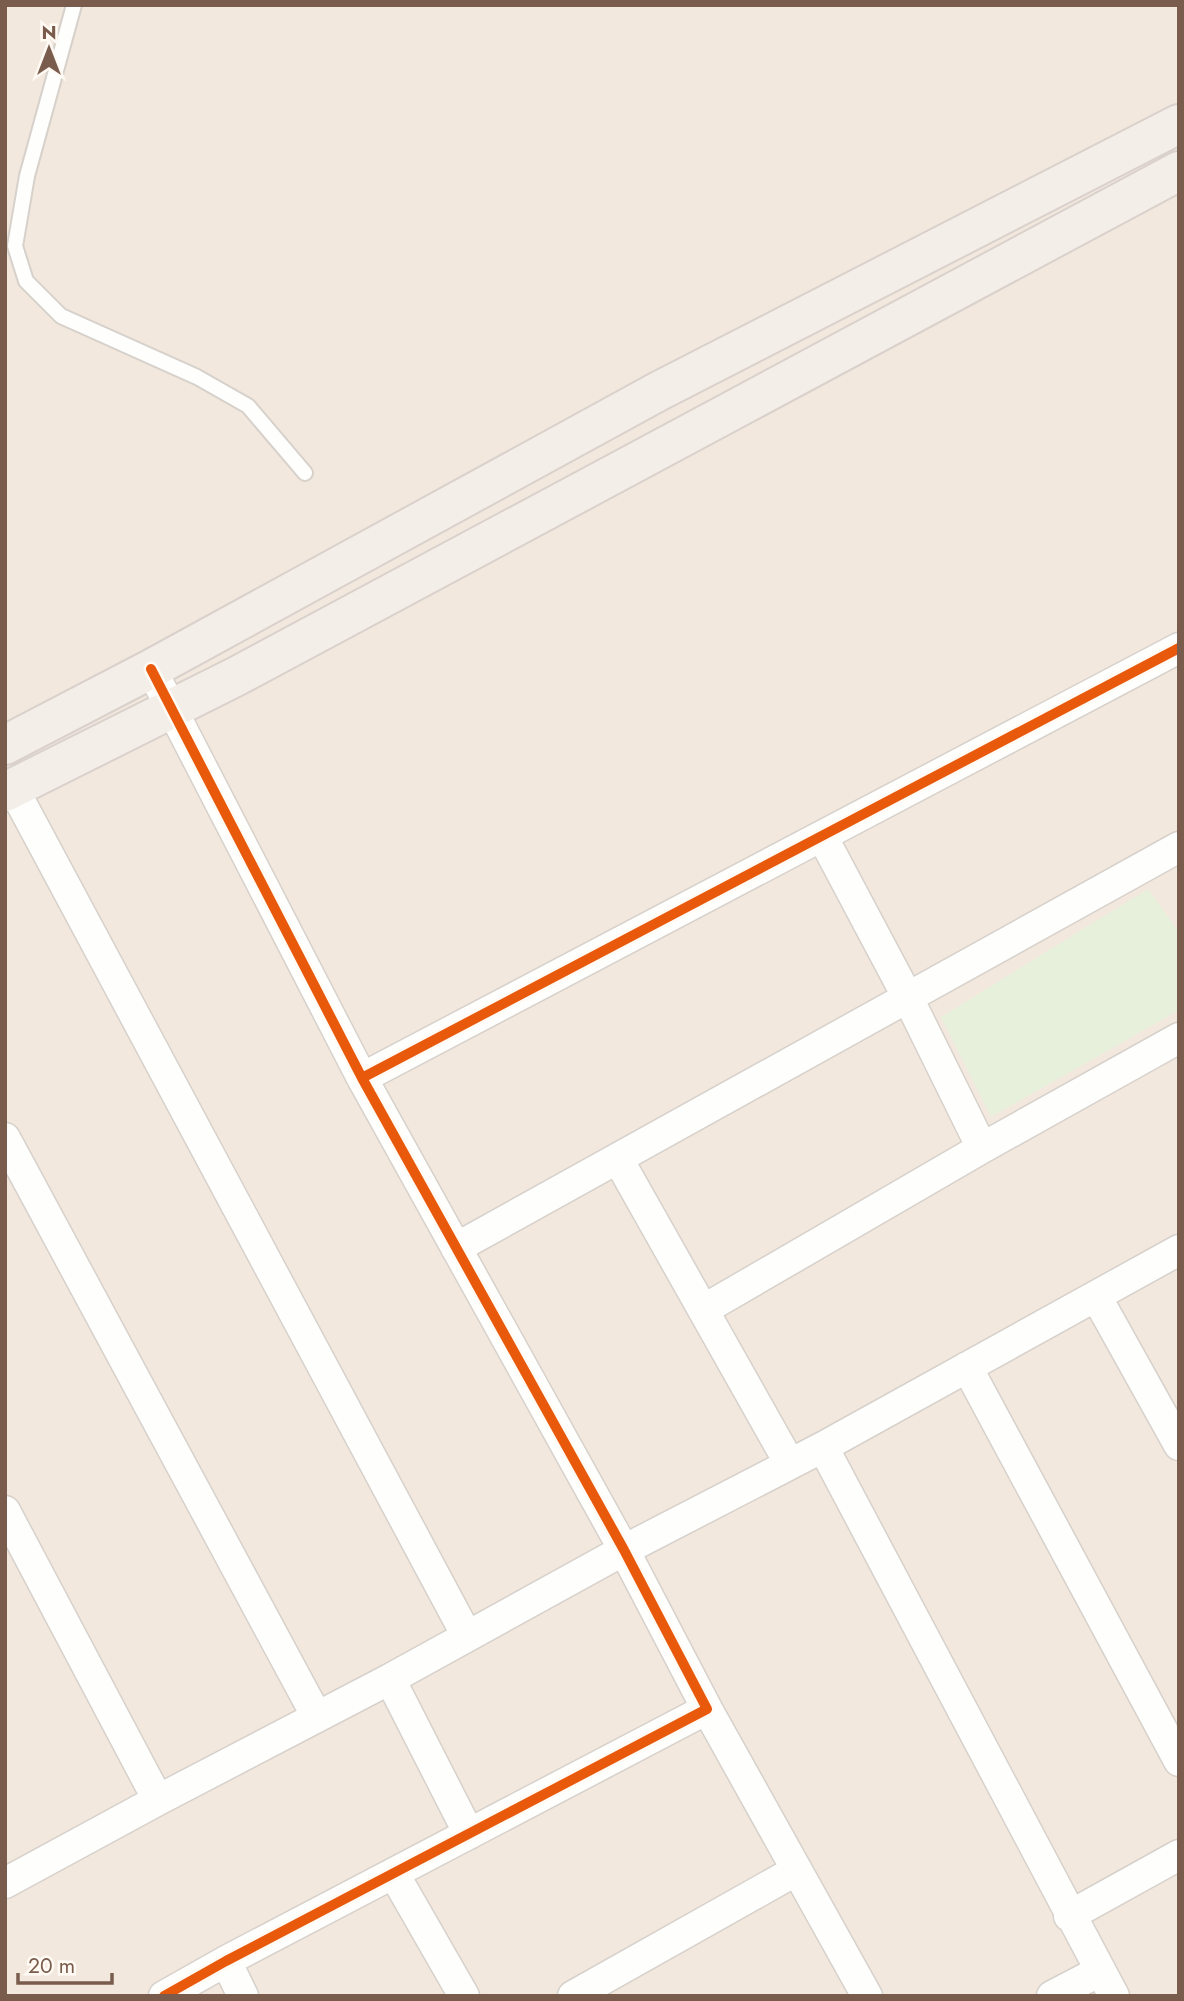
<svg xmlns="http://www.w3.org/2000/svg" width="1184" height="2001" font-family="Jost,sans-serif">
	<rect width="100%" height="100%" fill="#f9f5f0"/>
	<path fill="#f2e8de" d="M5,5H1179V1996H5Z"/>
	<path fill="#e7f0db" d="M1148,889L1179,932V1010L991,1117L941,1017Z"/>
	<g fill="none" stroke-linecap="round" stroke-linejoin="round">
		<g stroke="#d7d1cb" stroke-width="18">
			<path id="service" d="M74,5L27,176L15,246L26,281L61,316L197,377L248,406L305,473"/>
		</g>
		<g stroke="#d7d1cb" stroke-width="33">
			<path id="minor" d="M151,669L362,1078L624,1550L707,1709L226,1961L164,1996
				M13,788L467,1636
				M822,836L908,998L982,1148
				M362,1078L1179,648
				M5,1138L317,1717
				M618,1159L790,1464
				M456,1248L1179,847
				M1096,1296L1179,1445
				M703,1310L982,1148L1179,1038
				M967,1367L1179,1761
				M823,1447L1114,1996
				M5,1511L158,1800
				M390,1679L469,1834
				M707,1709L867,1996
				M394,1874L464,1996
				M5,1883L158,1800L390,1679L624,1550L823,1447L1179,1250
				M1069,1916L1179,1855
				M226,1961L243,1996
				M573,1996L797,1870
				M1052,1996L1100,1971"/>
		</g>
		<g stroke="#dad1cc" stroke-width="42">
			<path id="primary" d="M5,745L151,669L659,391L1179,124
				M5,792L237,676L1179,171"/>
		</g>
		<use href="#service" stroke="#fefefd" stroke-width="14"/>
		<use href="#minor" stroke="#fefefd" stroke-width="30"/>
		<use href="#primary" stroke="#f3eee8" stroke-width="38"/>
		<g stroke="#fffaf3" stroke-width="15">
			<path id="cycleway" d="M151,669L362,1078L624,1550L707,1709L226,1961L164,1996
				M362,1078L1179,648"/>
		</g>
		<use href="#cycleway" stroke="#e8590c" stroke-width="10"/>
	</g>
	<rect width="1184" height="2001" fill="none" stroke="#7a5c4d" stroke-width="14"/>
	<g transform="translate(49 49)" stroke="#fffaf3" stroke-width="5" paint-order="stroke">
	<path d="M0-5L12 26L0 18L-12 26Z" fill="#7a5c4d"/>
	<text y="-10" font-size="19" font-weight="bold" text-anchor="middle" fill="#7a5c4d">N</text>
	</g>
	<path d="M18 1973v10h94v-10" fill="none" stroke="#7a5c4d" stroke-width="3.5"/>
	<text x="28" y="1973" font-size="21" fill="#7a5c4d" stroke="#fffaf3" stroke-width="5" paint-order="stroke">20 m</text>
</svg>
